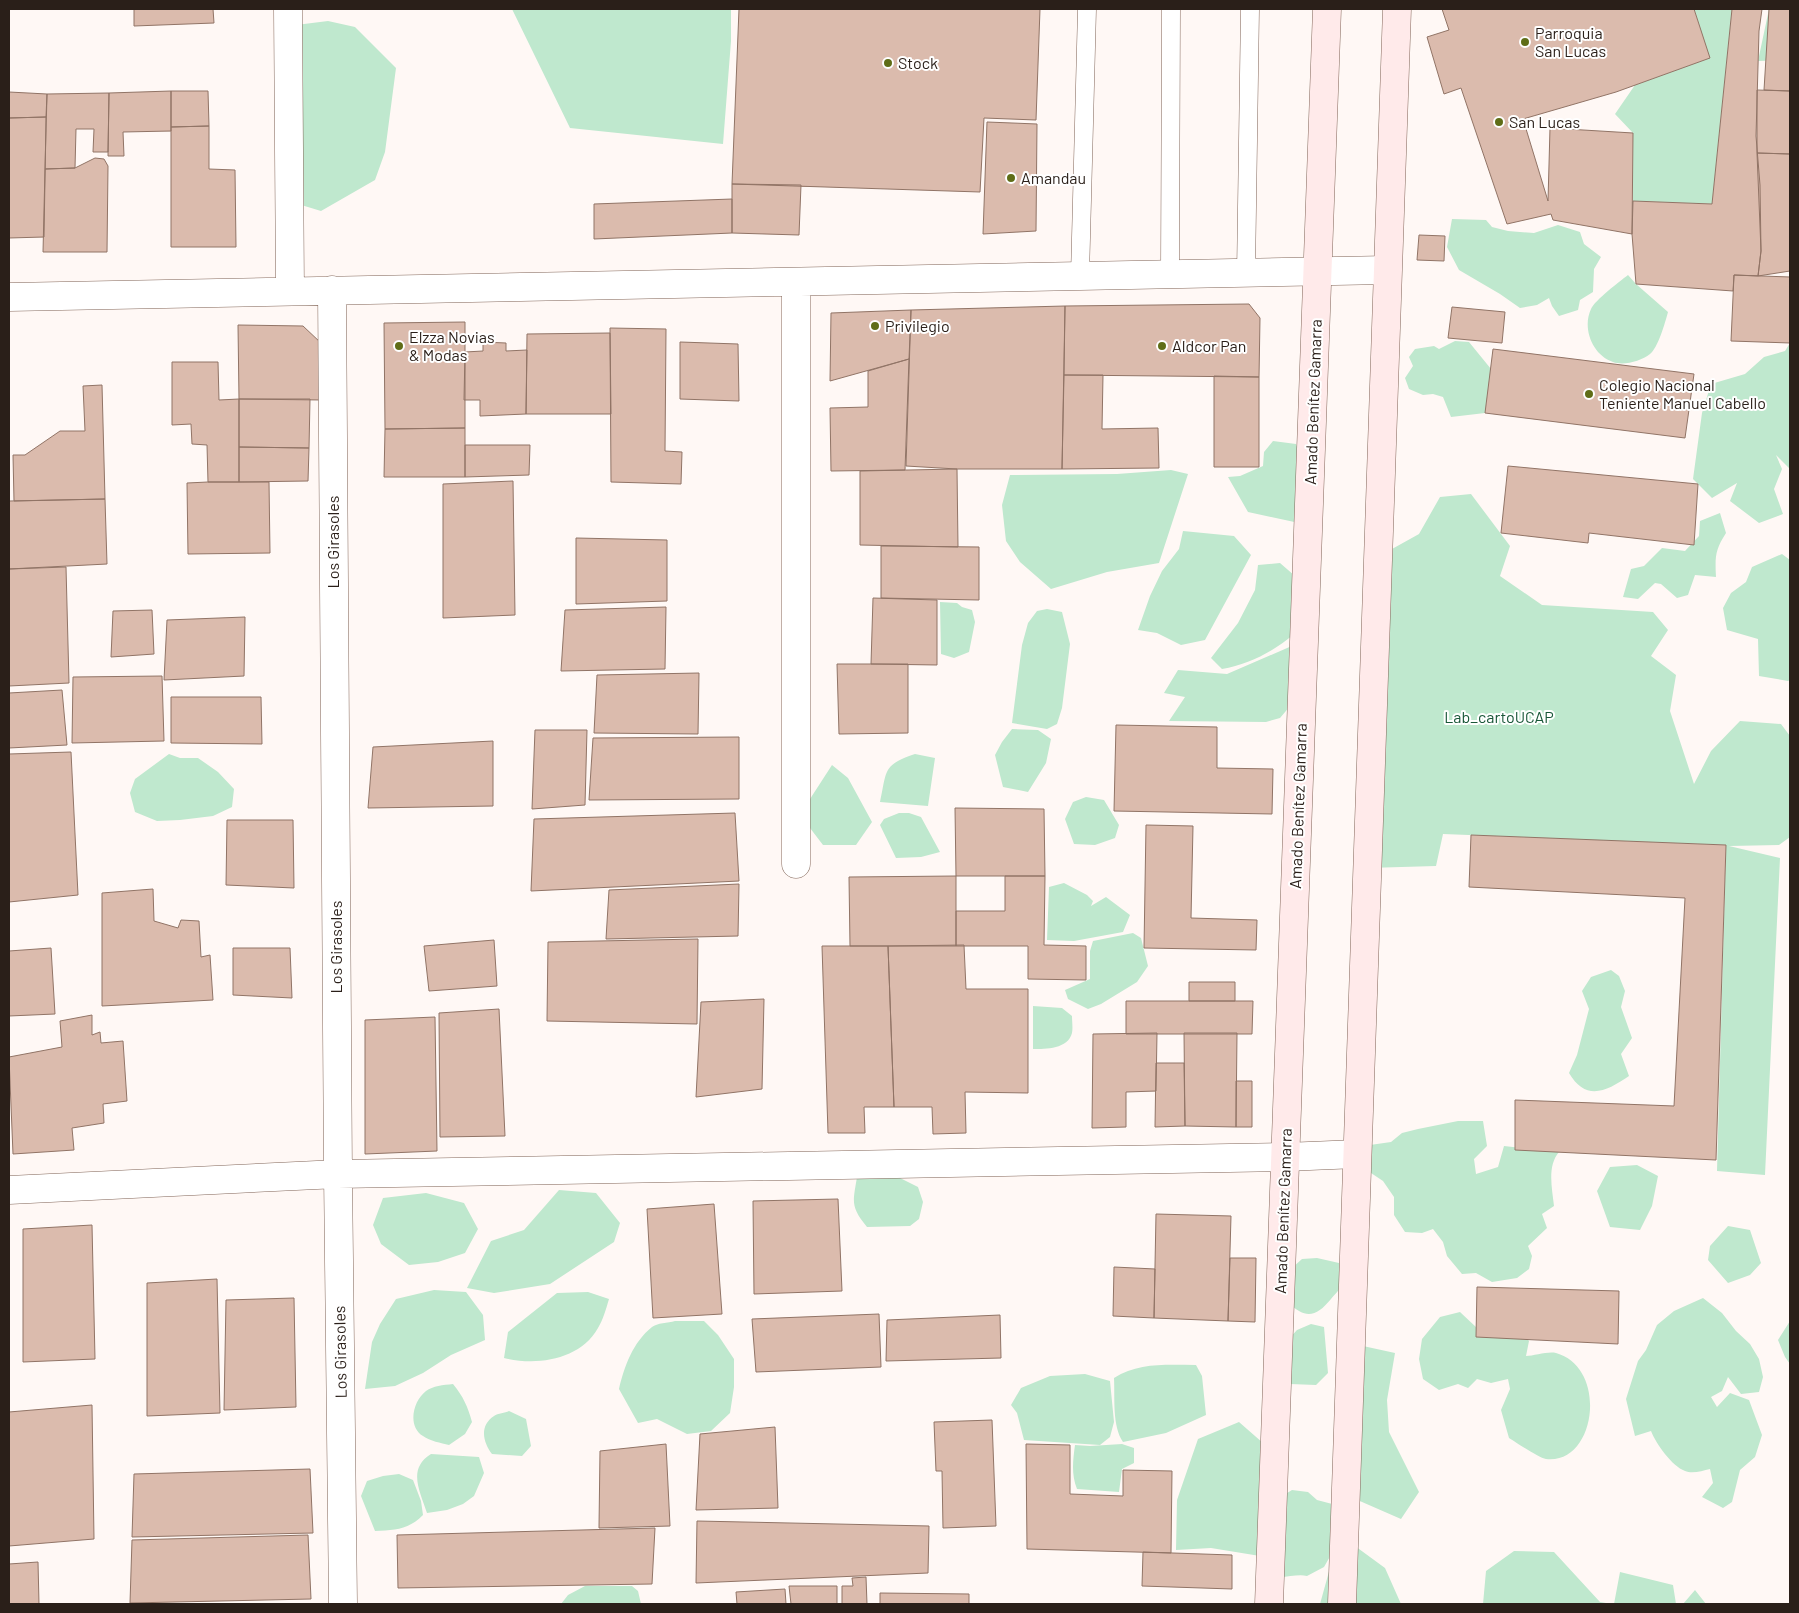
<svg xmlns="http://www.w3.org/2000/svg" width="1799" height="1613" font-family="Barlow,sans-serif">
	<rect width="100%" height="100%" fill="#fff8f5"/>
	<path fill="#bfe8ce" d="M512,9H731V41L723,144L570,128Z
		M1694,9H1732L1712,204L1633,201V133L1615,114L1635,85L1709,58Z
		M1769,9H1783L1790,13V60L1758,61Z
		M328,21L355,27L396,68L385,152L375,180L321,211L298,204L296,25Z
		M1452,219L1486,220L1492,227L1508,231L1534,233L1558,225L1580,232L1584,244L1601,257L1594,269L1593,292L1580,300L1578,310L1559,316L1552,306L1549,298L1537,305L1520,308L1500,294L1459,270L1447,247Z
		M1628,275L1636,284L1668,312C1665,323 1658,348 1650,354C1641,361 1624,366 1613,362C1592,355 1582,328 1591,309C1595,300 1619,282 1628,275Z
		M1455,341L1469,342L1491,369L1485,413L1451,417L1443,397L1433,394L1423,395L1409,389L1405,378L1413,366L1409,357L1415,349L1434,346L1439,349Z
		M1790,343V469L1776,455L1782,469L1774,489L1783,514L1759,523L1730,501L1737,483L1712,498L1693,479L1702,413L1711,384L1745,374L1764,357L1785,351Z
		M1273,441L1296,444L1306,472L1299,523L1248,512L1228,477L1240,476L1263,466L1264,452Z
		M1171,470L1188,474L1159,563L1107,572L1051,589L1020,562L1006,541L1002,505L1010,475L1117,474Z
		M1471,494L1510,546L1500,576L1542,605L1653,612L1668,630L1651,656L1676,675L1670,711L1694,784L1711,751L1740,721L1781,724L1790,736V837L1779,845L1729,846L1780,858L1765,1175L1717,1171L1726,845L1443,834L1436,866L1367,868L1392,549L1419,534L1440,497Z
		M1720,513L1726,533C1715,550 1715,557 1716,577L1695,575L1688,595L1677,598L1661,584L1655,583L1638,599L1623,597L1631,569L1644,566L1662,548L1685,551L1699,536L1700,521Z
		M1183,531L1234,536L1251,555L1205,640L1181,645L1157,633L1138,630L1150,596L1162,571L1179,549Z
		M1782,554L1790,560V680L1788,681L1759,676L1758,639L1727,630L1723,608L1731,593L1746,582L1752,567Z
		M1280,563L1295,576L1294,634C1273,652 1249,664 1222,669L1211,658L1238,623L1255,590L1258,565Z
		M940,602L957,603L962,607L972,610L975,622L969,652L954,658L941,654Z
		M1047,609L1062,612L1070,644L1062,708L1057,724L1047,729L1012,723L1022,645L1028,623L1037,611Z
		M1294,645L1291,705L1280,718L1266,722L1169,721L1185,697L1164,693L1178,670L1227,674Z
		M1012,729L1038,730L1051,739L1046,763L1028,792L1003,787L995,755L1002,742Z
		M169,754L180,758H198L218,772L234,789L232,807L213,816L180,820L157,821L135,812L130,793L135,779Z
		M915,754L935,758L928,806L880,802C887,771 882,765 915,754Z
		M832,765L848,778L872,822L856,845H823L810,828V799Z
		M1086,797L1104,800L1119,825L1115,838L1095,845L1074,844L1065,819L1073,802Z
		M899,813H909L921,817L940,852L921,857L896,858L880,825L884,819Z
		M1064,883L1087,895L1093,901L1091,906L1106,897L1130,915L1123,932L1074,941L1047,940L1049,887Z
		M1133,933L1141,938L1148,966L1137,982L1101,1004L1088,1009L1068,999L1065,990L1090,979V951L1093,941Z
		M1611,970L1619,976L1625,991L1621,1007L1632,1038L1621,1054L1629,1076C1607,1091 1586,1102 1569,1073L1577,1055L1589,1009L1582,991L1591,977Z
		M1033,1006L1062,1008L1072,1016C1072,1021 1073,1028 1072,1033C1068,1049 1046,1049 1033,1049Z
		M1458,1121H1483L1487,1146L1474,1159L1476,1174L1498,1167L1504,1146L1559,1152C1547,1166 1552,1188 1554,1206L1542,1214L1547,1228L1528,1246L1532,1256L1529,1269L1517,1278L1492,1282L1476,1273L1462,1274L1447,1256L1443,1242L1433,1229L1422,1233L1405,1232L1394,1215V1197L1383,1181L1371,1173L1370,1145L1391,1142L1402,1133L1418,1129Z
		M1637,1165L1658,1176L1652,1206L1640,1230L1610,1227L1597,1191L1610,1167Z
		M857,1177L900,1178L918,1187L923,1202L919,1219L910,1226L867,1227C850,1206 853,1202 857,1177Z
		M559,1190L596,1193L620,1223L614,1242L550,1284L494,1293L467,1288L491,1241L524,1230Z
		M426,1193L464,1203L478,1229L465,1253L438,1262L409,1265L381,1244L373,1225L383,1198Z
		M1728,1226L1750,1230L1761,1263L1750,1275L1728,1283L1708,1260L1710,1246Z
		M1317,1258L1339,1263C1341,1271 1343,1279 1340,1287C1339,1291 1334,1295 1331,1299C1317,1316 1306,1320 1289,1303L1292,1268L1302,1259Z
		M434,1290L466,1292L483,1315L485,1340L451,1355L423,1373L395,1386L365,1389L372,1342L380,1324L396,1299Z
		M588,1292L609,1299C606,1309 603,1320 598,1328C580,1360 537,1366 504,1358L508,1332L557,1293Z
		M1703,1298L1722,1313L1736,1331L1750,1344L1759,1359L1763,1377L1759,1392L1741,1394L1728,1377L1722,1391L1711,1397L1717,1407L1730,1393L1749,1400L1762,1435L1755,1457L1740,1470L1732,1502L1723,1508L1702,1497L1713,1483L1710,1469C1702,1471 1692,1474 1685,1471C1672,1466 1656,1444 1651,1431L1635,1436L1626,1399L1638,1361L1646,1350L1657,1325L1674,1311Z
		M1460,1312L1477,1328L1517,1327L1529,1341L1526,1356C1534,1356 1548,1351 1556,1353C1609,1368 1596,1465 1546,1459C1539,1458 1517,1443 1509,1438L1501,1410L1510,1389L1508,1379L1491,1383L1477,1379L1468,1388L1458,1384L1439,1390L1423,1379L1419,1359L1422,1339L1440,1317Z
		M675,1321H704L718,1335L734,1359V1387L730,1413L711,1431L687,1434L657,1419L638,1423L619,1389C624,1367 633,1342 652,1327C657,1323 668,1323 675,1321Z
		M1790,1321V1364L1785,1357L1778,1340Z
		M1311,1324L1324,1327L1328,1373L1316,1385L1290,1384L1286,1342L1297,1330Z
		M1363,1346L1395,1353L1387,1400L1389,1432L1419,1492L1401,1519L1346,1495Z
		M1196,1365L1202,1376L1206,1415L1166,1433L1123,1442C1112,1426 1115,1398 1114,1378C1139,1362 1168,1365 1196,1365Z
		M1085,1374L1110,1381L1114,1422L1110,1437L1100,1445L1024,1440L1017,1413L1011,1405L1021,1388L1050,1376Z
		M453,1384C463,1396 468,1407 472,1422L465,1434L449,1445C441,1443 430,1441 423,1436C407,1426 413,1401 426,1391C433,1386 443,1385 453,1384Z
		M509,1411L526,1419L531,1446L522,1456L492,1454C483,1442 479,1426 494,1416C498,1413 505,1413 509,1411Z
		M1239,1422L1263,1443L1260,1556L1211,1548L1176,1550L1177,1500L1198,1439Z
		M1122,1444L1134,1448V1463L1122,1469L1119,1492L1077,1489C1071,1474 1073,1460 1075,1445L1090,1446Z
		M431,1454L479,1457L484,1473L474,1496L463,1504L447,1510L427,1513C420,1491 407,1469 431,1454Z
		M399,1474L413,1480L421,1501L423,1515C408,1530 395,1530 375,1531L361,1496L367,1481L383,1476Z
		M1292,1490L1308,1492L1317,1500L1336,1505V1546L1324,1567L1307,1576C1299,1574 1289,1577 1280,1577L1279,1498Z
		M1344,1538L1385,1568L1401,1604H1320L1330,1568Z
		M1514,1551L1554,1552L1600,1602L1612,1604H1483L1486,1571Z
		M1620,1572L1673,1585L1676,1604H1614Z
		M585,1586H632L638,1591L641,1604H561L568,1595Z
		M1695,1590L1706,1604H1683Z"/>
	<path fill="#dbbbad" stroke="#917466" d="M134,9H213L214,23L134,26Z
		M739,9H1040L1036,120L984,118L980,192L732,184Z
		M1442,9H1694L1710,58L1616,92L1523,119L1548,201L1550,128L1633,133L1632,234L1553,220L1551,214L1507,224L1461,88L1444,94L1427,37L1449,30Z
		M1732,9H1762L1759,31L1756,136L1760,185L1761,251L1758,276L1734,275L1733,291L1636,284L1632,234L1633,201L1712,204Z
		M1769,9H1790V91L1764,90Z
		M1757,90L1790,91V154L1757,153Z
		M171,91V131L123,132L124,156H108L109,93Z
		M171,91H208L209,126L171,127Z
		M9,92L47,94L46,117L9,118Z
		M109,93L108,152H93L94,129H76L75,168L45,169L47,94Z
		M46,117L44,237L9,238V118Z
		M987,122L1037,124L1036,231L983,234Z
		M209,126V169L235,170L236,247H171V127Z
		M1757,153L1790,154V271L1758,276L1761,251Z
		M95,158L104,159L108,166L107,252H43L45,169L75,168Z
		M732,184L801,185L799,235L732,233Z
		M732,199V233L594,239V204Z
		M1419,235L1445,236L1444,261L1417,260Z
		M1734,275L1790,277V343L1731,341Z
		M1249,304L1260,318L1259,377L1064,375L1065,306Z
		M1065,306L1062,469H957L906,466L911,310Z
		M1452,307L1505,312L1502,343L1448,338Z
		M911,310L909,359L830,381L831,313Z
		M465,322V428L385,429L384,323Z
		M238,325L303,326L321,343L322,400L239,399Z
		M610,328L666,329L665,451L682,452L681,484L611,482Z
		M610,333L611,414H526L527,334Z
		M483,342L506,343V351L527,350L526,414L480,416V400H464L465,352L483,351Z
		M680,342L738,344L739,401L680,399Z
		M1493,349L1694,374L1685,438L1485,413Z
		M909,359L905,470L831,471L830,408L868,407V371Z
		M172,362H218L219,400L239,399V482H208L207,445L192,444L191,424L172,425Z
		M1064,375H1103L1102,429L1158,428L1159,468L1062,469Z
		M1214,376L1259,377V467H1214Z
		M102,385L105,499L14,501L13,455H25L60,431H85L83,386Z
		M239,399H310L309,448L239,447Z
		M465,428V477H384L385,429Z
		M465,445H530L529,475L465,477Z
		M239,447L309,448L308,481L239,482Z
		M1508,466L1698,484L1694,545L1589,533L1588,543L1501,533Z
		M957,469L958,547L860,545V471Z
		M513,481L515,615L443,618V484Z
		M208,482H269L270,553L188,554L187,483Z
		M105,499L107,564L9,569V501Z
		M576,538L667,540V601L576,604Z
		M881,546L979,547V600L881,598Z
		M66,567L69,683L9,686V569Z
		M873,598L937,600V665L871,664Z
		M666,607L665,669L561,671L565,610Z
		M152,610L154,654L111,657L113,611Z
		M245,617L244,676L164,680L167,620Z
		M837,664H908V733L839,734Z
		M699,673L698,734L594,733L597,675Z
		M162,676L164,741L72,743L73,677Z
		M62,690L67,745L9,748V693Z
		M171,697H261L262,744L171,743Z
		M1116,725L1217,727V768L1273,769L1272,814L1114,811Z
		M535,730H587L585,805L532,809Z
		M739,737V799L589,800L593,738Z
		M493,741V806L368,808L373,747Z
		M71,752L78,895L9,902V754Z
		M955,808L1044,809L1045,876H956Z
		M735,813L739,881L531,891L534,819Z
		M227,820H293L294,888L226,885Z
		M1146,825L1193,826L1191,918L1257,920L1256,950L1144,948Z
		M1471,835L1726,845L1716,1160L1515,1150V1100L1674,1106L1685,898L1469,887Z
		M956,876V946H850L849,877Z
		M1005,876H1045L1044,945L1086,946V980L1028,979V946H956V911H1005Z
		M739,884L738,936L606,939L609,890Z
		M153,889L154,921L178,928L181,920L199,921L201,957L210,955L213,1000L102,1006V893Z
		M698,939L697,1024L547,1021L548,942Z
		M494,940L497,986L429,991L424,946Z
		M964,945L966,989H1028V1093L965,1092L966,1133L933,1134L932,1107H894L888,946Z
		M822,946H888L894,1107H864L865,1133H828Z
		M51,948L55,1014L9,1016V951Z
		M233,948H290L292,998L233,995Z
		M1189,982H1235V1001H1189Z
		M764,999L762,1089L696,1097L701,1002Z
		M1126,1001H1253L1252,1034H1126Z
		M499,1009L505,1136L440,1137L439,1013Z
		M92,1015V1035L100,1032L101,1043L123,1041L127,1101L103,1104L104,1123L72,1128L74,1150L13,1154L9,1057L62,1047L60,1021Z
		M435,1017L437,1151L365,1154V1020Z
		M1157,1033L1156,1091L1126,1092V1127L1092,1128L1093,1034Z
		M1184,1033H1237L1236,1127L1185,1126Z
		M1156,1063H1184L1185,1126L1155,1127Z
		M1236,1081H1252V1127H1236Z
		M838,1199L842,1291L754,1294L753,1201Z
		M714,1204L722,1314L653,1318L647,1209Z
		M1156,1214L1231,1216L1228,1321L1154,1318Z
		M92,1225L95,1359L23,1362V1229Z
		M1230,1258H1256L1255,1322L1228,1321Z
		M1114,1267L1155,1269L1154,1318L1113,1316Z
		M217,1279L220,1413L147,1416V1283Z
		M1477,1287L1619,1291L1618,1344L1476,1337Z
		M294,1298L296,1407L224,1410L226,1300Z
		M879,1314L881,1367L756,1372L752,1319Z
		M1000,1315L1001,1358L886,1361L887,1320Z
		M92,1405L94,1539L9,1546V1412Z
		M992,1420L996,1526L943,1528L942,1471H936L934,1422Z
		M775,1427L778,1508L696,1510L700,1434Z
		M666,1444L670,1526L599,1528L600,1451Z
		M1026,1444L1070,1445V1494L1123,1496V1470L1172,1471L1171,1553L1027,1549Z
		M310,1469L313,1533L132,1537L134,1474Z
		M697,1521L929,1526L928,1573L696,1583Z
		M655,1528L652,1584L398,1588L397,1535Z
		M308,1535L311,1599L130,1603L132,1540Z
		M1143,1552L1232,1555V1589L1142,1586Z
		M38,1562L39,1604H9V1564Z
		M866,1577L867,1604H842V1586H853L852,1578Z
		M789,1586H837V1604H791Z
		M785,1589L786,1604H737L736,1592Z
		M880,1593L969,1594V1604H880Z"/>
	<g fill="none" stroke-linecap="round" stroke-linejoin="round">
		<g stroke="#83675a" stroke-width="19">
			<path id="service" d="M1246,273L1250,9
				M1170,274L1171,9
				M1080,276L1087,9"/>
		</g>
		<g stroke="#83675a" stroke-width="29">
			<path id="minor" d="M288,9L290,291
				M796,282V864
				M332,290L338,1174L343,1604
				M9,297L1387,270
				M9,1190L338,1174L1285,1157L1357,1154"/>
		</g>
		<g stroke="#83675a" stroke-width="29">
			<path id="secondary" d="M1269,1604L1327,9
				M1342,1604L1397,9"/>
		</g>
		<use href="#service" stroke="#fff" stroke-width="18"/>
		<use href="#minor" stroke="#fff" stroke-width="28"/>
		<use href="#secondary" stroke="#ffeaea" stroke-width="28"/>
	</g>
	<g fill="#5f6d17" stroke="#fff" stroke-width="2">
		<circle cx="1525" cy="42" r="5"/>
		<circle cx="888" cy="63" r="5"/>
		<circle cx="1499" cy="122" r="5"/>
		<circle cx="1011" cy="178" r="5"/>
		<circle cx="875" cy="326" r="5"/>
		<circle cx="399" cy="346" r="5"/>
		<circle cx="1162" cy="346" r="5"/>
		<circle cx="1589" cy="394" r="5"/>
	</g>
	<g text-anchor="middle" stroke-width="4" stroke-linejoin="round" paint-order="stroke">
		<g font-size="16" fill="#2a1f19" stroke="#fff" text-anchor="start">
			<text x="1535" y="39">Parroquia<tspan x="1535" dy="18">San Lucas</tspan></text>
			<text x="898" y="69">Stock</text>
			<text x="1509" y="128">San Lucas</text>
			<text x="1021" y="184">Amandau</text>
			<text x="885" y="332">Privilegio</text>
			<text x="409" y="343">Elzza Novias<tspan x="409" dy="18">&amp; Modas</tspan></text>
			<text x="1172" y="352">Aldcor Pan</text>
			<text x="1599" y="391">Colegio Nacional<tspan x="1599" dy="18">Teniente Manuel Cabello</tspan></text>
		</g>
		<g font-size="16" fill="#2a1f19" stroke="#fff">
			<text transform="translate(1313 402) rotate(-88)" y="6">Amado Benítez Gamarra</text>
			<text transform="translate(333 542) rotate(-90)" y="6">Los Girasoles</text>
			<text transform="translate(1298 806) rotate(-88)" y="6">Amado Benítez Gamarra</text>
			<text transform="translate(336 947) rotate(-90)" y="6">Los Girasoles</text>
			<text transform="translate(1283 1211) rotate(-88)" y="6">Amado Benítez Gamarra</text>
			<text transform="translate(340 1352) rotate(-91)" y="6">Los Girasoles</text>
		</g>
		<g font-size="16" fill="#195738" stroke="#fff">
			<text x="1499" y="723">Lab_cartoUCAP</text>
		</g>
	</g>
	<rect width="1799" height="1613" fill="none" stroke="#2a1f19" stroke-width="20"/>
</svg>
